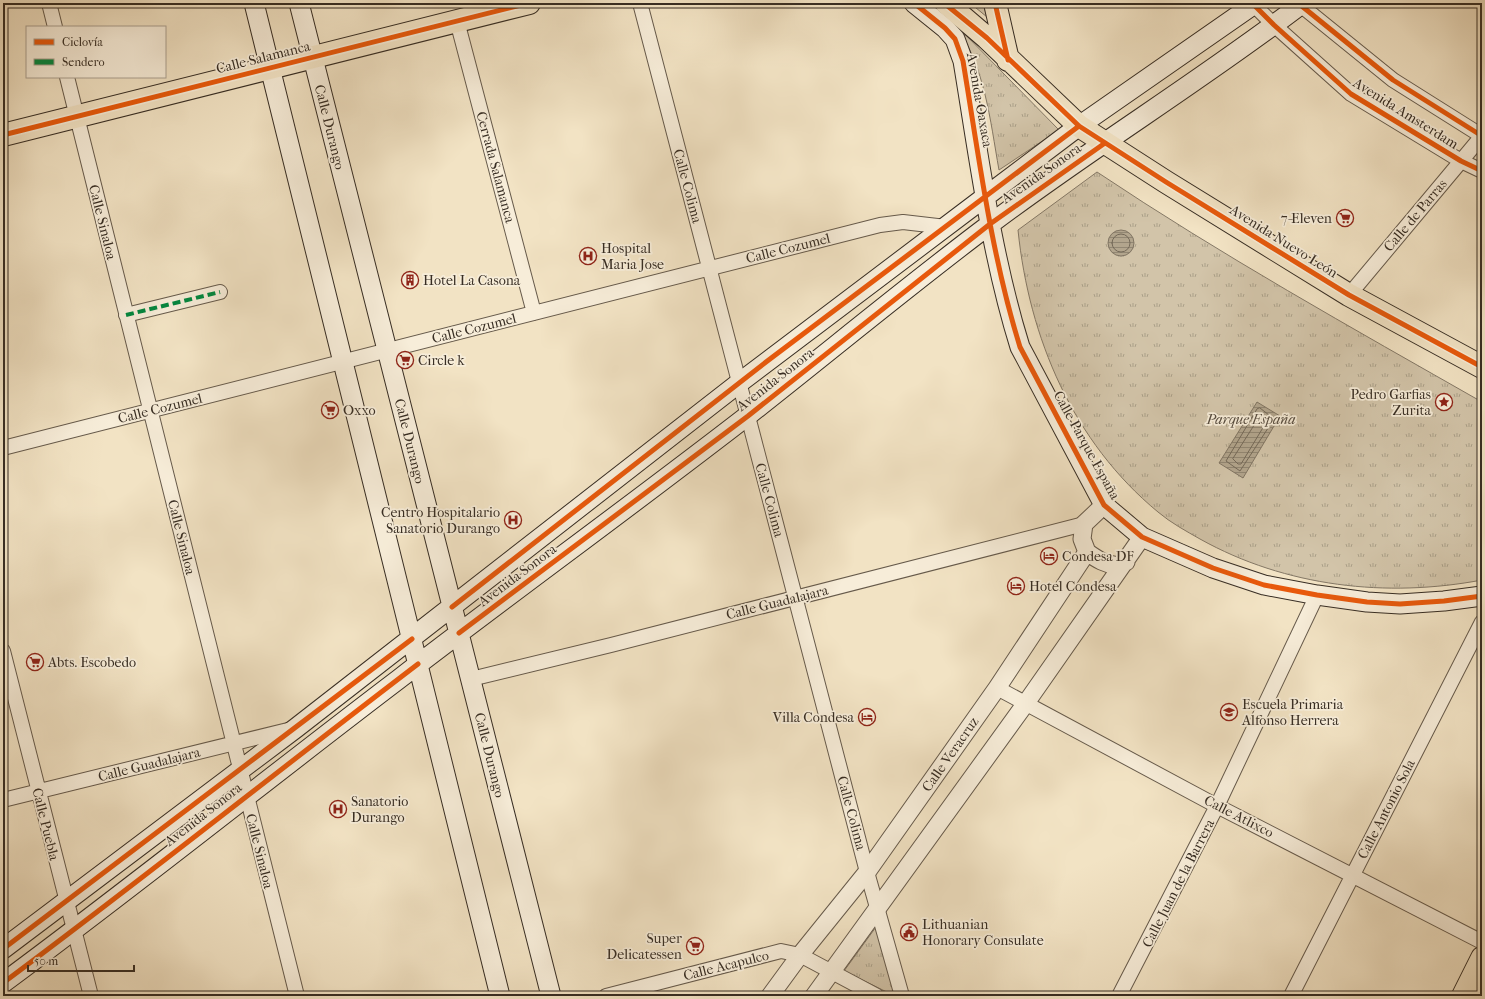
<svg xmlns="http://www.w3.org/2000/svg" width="1485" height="999" font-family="'IM FELL French Canon',serif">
	<defs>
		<pattern id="grass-tufts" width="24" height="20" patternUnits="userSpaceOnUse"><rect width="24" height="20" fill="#d2c4a9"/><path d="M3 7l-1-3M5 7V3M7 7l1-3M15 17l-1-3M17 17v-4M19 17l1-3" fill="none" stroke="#aba089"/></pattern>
		<pattern id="water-rules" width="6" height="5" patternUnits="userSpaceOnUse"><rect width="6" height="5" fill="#b2a58d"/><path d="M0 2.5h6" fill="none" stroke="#928773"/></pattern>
	</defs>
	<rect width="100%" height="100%" fill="#f2e3c4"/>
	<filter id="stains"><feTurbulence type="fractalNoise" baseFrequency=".005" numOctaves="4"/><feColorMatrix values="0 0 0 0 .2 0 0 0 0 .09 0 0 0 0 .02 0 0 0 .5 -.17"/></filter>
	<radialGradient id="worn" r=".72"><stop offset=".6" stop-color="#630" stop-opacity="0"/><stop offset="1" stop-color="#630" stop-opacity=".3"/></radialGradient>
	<path fill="url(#grass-tufts)" stroke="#847866" d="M970,3H983L987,17Z
		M954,23L1059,130L999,170C990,120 985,65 954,23Z
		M1097,172C1221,255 1352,328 1482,402V580C1387,598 1286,587 1200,539C1186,531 1171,523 1158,512C1073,442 1029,338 1018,230Z
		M876,927L895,996L844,971Z"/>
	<path fill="url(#water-rules)" stroke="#817563" d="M1108 243a13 13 0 1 1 26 0a13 13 0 1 1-26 0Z
		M1257,402L1280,416L1243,478L1219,463Z"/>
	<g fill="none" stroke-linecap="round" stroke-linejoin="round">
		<path stroke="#746958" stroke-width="1" d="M1112 243a9 9 0 1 1 18 0a9 9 0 1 1-18 0Z
			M1260,408L1274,419L1240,471L1226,461L1257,409Z
			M1261,415L1267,421L1241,464H1238L1233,459Z"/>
		<g stroke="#665a4b" stroke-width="16">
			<path id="minor" d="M49,3L55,27
				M640,3L867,872L902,996
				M1252,3L1274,25L1351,94L1461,161L1482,171
				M1298,3L1393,80L1482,136
				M457,21L534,313
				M67,77L297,996
				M1349,295L1482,136
				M126,315L220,292
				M3,448L880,225L903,222L946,227
				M3,651L91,996
				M471,679L611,645L1084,524
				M997,688L1217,806L1482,942
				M3,800L292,729
				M606,996L781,951L800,955L877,996
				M1119,996L1217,806L1317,595
				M1291,996L1482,622"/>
		</g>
		<g stroke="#665a4b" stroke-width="19">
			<path id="tertiary" d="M1087,552C1098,560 1105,564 1118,566L1126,562
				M770,996L800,955L867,872L997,688L1087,552L1082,539L1084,524L1104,505
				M814,996L1026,703L1142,537"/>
		</g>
		<g stroke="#372d23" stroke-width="21">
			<path id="secondary" d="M254,3L500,996
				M299,3L551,996
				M914,3L945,28L955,39L963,61C979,157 991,254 1020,347L1104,505L1142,537L1213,568L1264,585L1317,595L1367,602L1400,604L1444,601L1482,596
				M3,949L296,728L739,383L985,197L1079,126L1256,3
				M3,983C137,884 266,780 399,679C516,589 635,503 751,413C831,350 908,286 989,225C1091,148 1201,81 1303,3"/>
		</g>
		<g stroke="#372d23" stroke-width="24">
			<path id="primary" d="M946,3L987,38L1079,126L1166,182L1349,295L1482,367
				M995,3L1008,60
				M3,135L529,3
				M1463,996L1482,958"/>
		</g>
		<use href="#minor" stroke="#f7edd9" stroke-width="14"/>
		<use href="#tertiary" stroke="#f7edd9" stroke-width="17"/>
		<use href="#secondary" stroke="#f7edd9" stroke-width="19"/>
		<use href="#primary" stroke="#f2e3c4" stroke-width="22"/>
		<path stroke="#00873e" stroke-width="4" stroke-dasharray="8 4" stroke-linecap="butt" d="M126,315L220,292"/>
		<g stroke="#f7edd9" stroke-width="8">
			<path id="cycleway" d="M914,3L945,28L955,39L963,61C979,157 991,254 1020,347L1104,505L1142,537L1213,568L1264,585L1317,595L1367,602L1400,604L1444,601L1482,596
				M944,3L987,38L1079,126L1166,182L1349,295L1482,367
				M995,3L1008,60
				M1252,3L1274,25L1351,94L1461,161L1482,171
				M1298,3L1393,80L1482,136
				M3,135L529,3
				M452,607L766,362L1079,126
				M459,633L748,416L990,224L1105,143
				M3,949L412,639
				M3,983C143,879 279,770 418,664"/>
		</g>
		<use href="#cycleway" stroke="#e8590c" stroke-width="5"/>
	</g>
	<defs>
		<g id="supermarket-ring" transform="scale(0.9)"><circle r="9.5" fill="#f7edd9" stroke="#8f2418" stroke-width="1.5"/><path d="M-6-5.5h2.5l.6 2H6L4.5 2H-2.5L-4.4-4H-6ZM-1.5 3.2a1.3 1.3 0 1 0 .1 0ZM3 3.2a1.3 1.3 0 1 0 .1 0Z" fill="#8f2418"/></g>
		<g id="hospital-ring" transform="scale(0.9)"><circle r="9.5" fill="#f7edd9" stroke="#8f2418" stroke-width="1.5"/><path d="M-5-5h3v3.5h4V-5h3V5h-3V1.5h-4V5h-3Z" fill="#8f2418"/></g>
		<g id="building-ring" transform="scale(0.9)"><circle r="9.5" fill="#f7edd9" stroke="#8f2418" stroke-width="1.5"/><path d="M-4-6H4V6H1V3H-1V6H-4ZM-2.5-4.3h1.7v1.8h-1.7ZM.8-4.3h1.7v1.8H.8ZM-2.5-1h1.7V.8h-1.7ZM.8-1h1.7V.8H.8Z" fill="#8f2418"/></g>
		<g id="sight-ring" transform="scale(0.9)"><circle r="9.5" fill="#f7edd9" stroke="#8f2418" stroke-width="1.5"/><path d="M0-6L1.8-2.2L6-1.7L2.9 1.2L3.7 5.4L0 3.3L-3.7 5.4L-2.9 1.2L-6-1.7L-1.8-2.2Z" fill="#8f2418"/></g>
		<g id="hotel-ring" transform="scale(0.9)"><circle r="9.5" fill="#f7edd9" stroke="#8f2418" stroke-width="1.5"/><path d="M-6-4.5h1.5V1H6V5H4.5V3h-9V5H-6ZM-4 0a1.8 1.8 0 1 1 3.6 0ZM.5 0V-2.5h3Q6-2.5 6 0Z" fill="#8f2418"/></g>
		<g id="school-ring" transform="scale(0.9)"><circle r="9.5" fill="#f7edd9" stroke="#8f2418" stroke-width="1.5"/><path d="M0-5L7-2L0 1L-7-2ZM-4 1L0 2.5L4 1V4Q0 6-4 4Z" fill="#8f2418"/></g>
		<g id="civic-ring" transform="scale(0.9)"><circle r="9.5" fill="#f7edd9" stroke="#8f2418" stroke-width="1.5"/><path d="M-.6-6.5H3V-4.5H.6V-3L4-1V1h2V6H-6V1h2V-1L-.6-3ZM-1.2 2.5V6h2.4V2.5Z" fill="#8f2418"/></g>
	</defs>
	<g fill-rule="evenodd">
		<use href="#supermarket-ring" x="1345" y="218"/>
		<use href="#hospital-ring" x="588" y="256"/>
		<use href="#building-ring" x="410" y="280"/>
		<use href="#supermarket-ring" x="405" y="360"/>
		<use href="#sight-ring" x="1444" y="402"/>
		<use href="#supermarket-ring" x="330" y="410"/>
		<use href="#hospital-ring" x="513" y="520"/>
		<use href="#hotel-ring" x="1049" y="556"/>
		<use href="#hotel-ring" x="1016" y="586"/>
		<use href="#supermarket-ring" x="35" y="662"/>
		<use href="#school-ring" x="1229" y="712"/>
		<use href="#hotel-ring" x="867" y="717"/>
		<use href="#hospital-ring" x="338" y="809"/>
		<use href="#civic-ring" x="909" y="932"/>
		<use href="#supermarket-ring" x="695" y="946"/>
	</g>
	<g text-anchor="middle" stroke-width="3.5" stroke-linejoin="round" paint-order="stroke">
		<g font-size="14" fill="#372d23" stroke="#f7edd9">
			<text transform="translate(263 57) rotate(-14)" y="5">Calle Salamanca</text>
			<text transform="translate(980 100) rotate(80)" y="5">Avenida Oaxaca</text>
			<text transform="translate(1406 113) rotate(32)" y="5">Avenida Amsterdam</text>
			<text transform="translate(330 127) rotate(76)" y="5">Calle Durango</text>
			<text transform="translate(496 167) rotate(75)" y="5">Cerrada Salamanca</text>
			<text transform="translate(1041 173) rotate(-35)" y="5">Avenida Sonora</text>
			<text transform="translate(688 186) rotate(75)" y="5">Calle Colima</text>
			<text transform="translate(1415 215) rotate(-50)" y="5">Calle de Parras</text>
			<text transform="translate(103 222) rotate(76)" y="5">Calle Sinaloa</text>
			<text transform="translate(1284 241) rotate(32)" y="5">Avenida Nuevo León</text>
			<text transform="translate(788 248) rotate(-14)" y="5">Calle Cozumel</text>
			<text transform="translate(474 328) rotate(-14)" y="5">Calle Cozumel</text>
			<text transform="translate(775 379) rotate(-38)" y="5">Avenida Sonora</text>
			<text transform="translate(160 408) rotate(-14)" y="5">Calle Cozumel</text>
			<text transform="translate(410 441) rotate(76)" y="5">Calle Durango</text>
			<text transform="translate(1087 445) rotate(61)" y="5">Calle Parque España</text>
			<text transform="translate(770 500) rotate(75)" y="5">Calle Colima</text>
			<text transform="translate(182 537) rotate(76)" y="5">Calle Sinaloa</text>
			<text transform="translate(517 575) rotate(-37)" y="5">Avenida Sonora</text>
			<text transform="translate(777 602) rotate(-14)" y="5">Calle Guadalajara</text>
			<text transform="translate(950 754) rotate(-55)" y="5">Calle Veracruz</text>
			<text transform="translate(490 755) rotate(76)" y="5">Calle Durango</text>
			<text transform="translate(149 764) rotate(-14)" y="5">Calle Guadalajara</text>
			<text transform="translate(1386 809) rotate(-63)" y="5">Calle Antonio Sola</text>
			<text transform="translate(852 813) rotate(75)" y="5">Calle Colima</text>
			<text transform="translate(203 814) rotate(-38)" y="5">Avenida Sonora</text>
			<text transform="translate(1239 816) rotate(27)" y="5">Calle Atlixco</text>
			<text transform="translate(46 824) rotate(76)" y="5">Calle Puebla</text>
			<text transform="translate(260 851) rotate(76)" y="5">Calle Sinaloa</text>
			<text transform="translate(1178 883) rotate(-63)" y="5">Calle Juan de la Barrera</text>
			<text transform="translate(726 965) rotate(-14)" y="5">Calle Acapulco</text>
		</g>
		<g font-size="14" fill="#372d23" stroke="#f7edd9" text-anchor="start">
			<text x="1332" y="223" text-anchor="end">7-Eleven</text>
			<text x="601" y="253">Hospital<tspan x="601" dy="16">Maria Jose</tspan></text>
			<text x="423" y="285">Hotel La Casona</text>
			<text x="418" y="365">Circle k</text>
			<text x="1431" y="399" text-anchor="end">Pedro Garfias<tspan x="1431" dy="16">Zurita</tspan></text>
			<text x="343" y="415">Oxxo</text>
			<text x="500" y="517" text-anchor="end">Centro Hospitalario<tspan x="500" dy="16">Sanatorio Durango</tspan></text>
			<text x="1062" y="561">Condesa DF</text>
			<text x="1029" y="591">Hotel Condesa</text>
			<text x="48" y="667">Abts. Escobedo</text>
			<text x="1242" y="709">Escuela Primaria<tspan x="1242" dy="16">Alfonso Herrera</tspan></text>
			<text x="854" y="722" text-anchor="end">Villa Condesa</text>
			<text x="351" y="806">Sanatorio<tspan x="351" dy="16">Durango</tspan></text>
			<text x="922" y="929">Lithuanian<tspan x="922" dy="16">Honorary Consulate</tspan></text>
			<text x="682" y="943" text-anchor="end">Super<tspan x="682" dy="16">Delicatessen</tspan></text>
		</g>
		<g font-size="14" font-style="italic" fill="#564b3e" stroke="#f7edd9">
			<text x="1251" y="424">Parque España</text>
		</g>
	</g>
	<rect width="1485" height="999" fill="none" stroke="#f2e3c4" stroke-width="16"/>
	<rect x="4" y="4" width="1477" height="991" fill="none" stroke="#372d23" stroke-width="2"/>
	<rect x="8" y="8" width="1469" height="983" fill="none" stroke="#372d23"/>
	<rect x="26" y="26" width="140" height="52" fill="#f7edd9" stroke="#aaa090"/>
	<rect x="34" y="39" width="20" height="6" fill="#e8590c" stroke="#aaa090"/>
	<text x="62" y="46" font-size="12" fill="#372d23">Ciclovía</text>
	<rect x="34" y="59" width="20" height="6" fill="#00873e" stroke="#aaa090"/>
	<text x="62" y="66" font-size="12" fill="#372d23">Sendero</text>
	<path d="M28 965v6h106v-6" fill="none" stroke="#372d23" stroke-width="2"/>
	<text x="34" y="965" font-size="12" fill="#372d23" stroke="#f7edd9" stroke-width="3" paint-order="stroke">50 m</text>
	<rect width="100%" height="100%" filter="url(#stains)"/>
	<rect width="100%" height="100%" fill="url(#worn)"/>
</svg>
